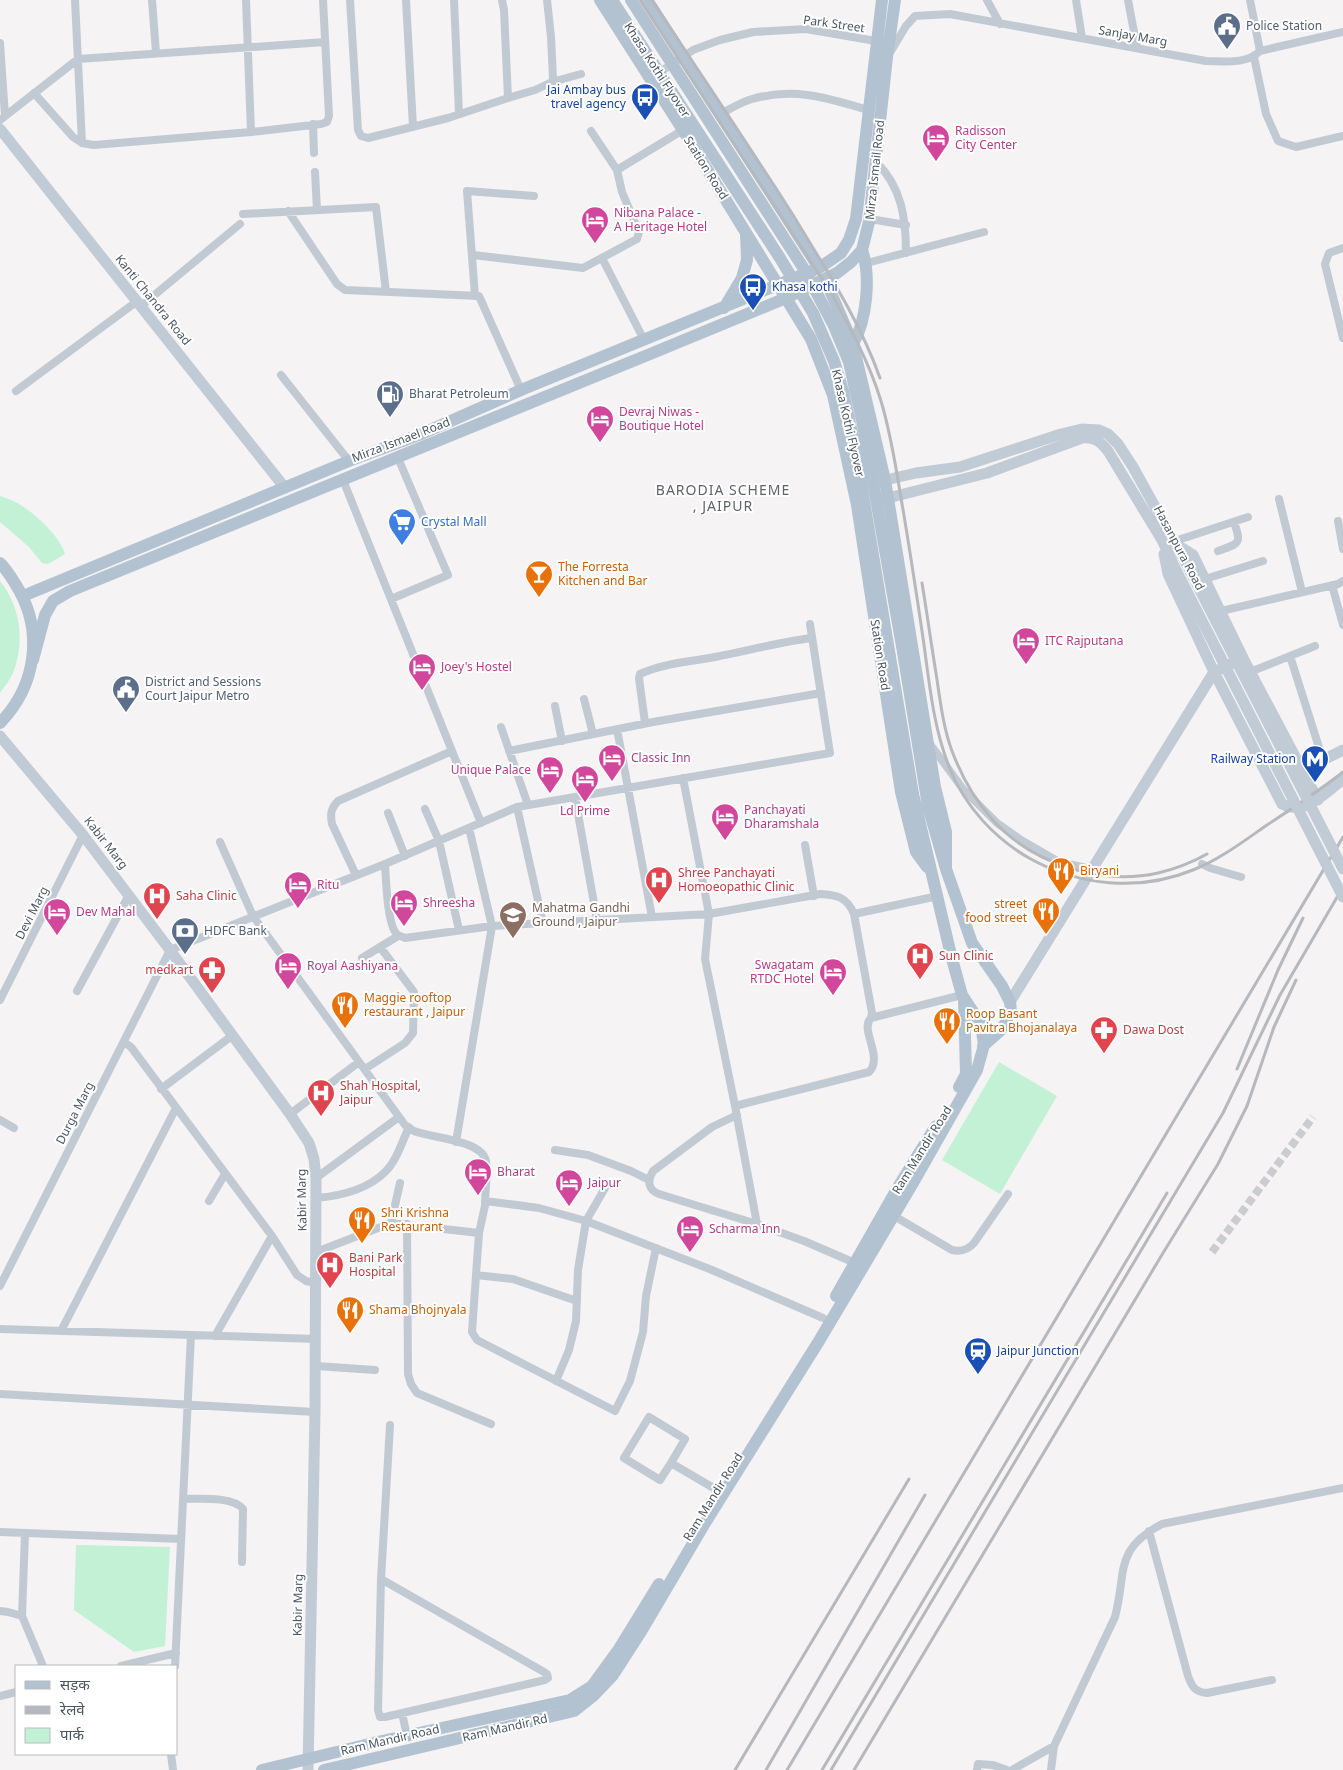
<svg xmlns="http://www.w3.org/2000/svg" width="1343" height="1770" font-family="'Noto Sans','Noto Sans Devanagari',sans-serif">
	<rect width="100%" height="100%" fill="#f5f3f3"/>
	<path fill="#c3f1d5" d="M0,496C5,498 10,499 15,502C32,510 60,536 65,554L48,564L42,563L29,547L0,522Z
		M0,581C21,607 25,642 13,673C10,680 4,687 0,693Z
		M999,1062L1057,1096L1000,1194L942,1160Z
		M76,1545L170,1547L165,1646L134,1652L74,1610Z"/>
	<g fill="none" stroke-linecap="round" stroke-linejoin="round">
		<path stroke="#caccce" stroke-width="8" stroke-dasharray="8 4" stroke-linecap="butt" d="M1212,1252L1313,1117"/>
		<path stroke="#c1cad2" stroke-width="8" d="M75,0L82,143
			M152,0L156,53
			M246,0L251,132
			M350,0L358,130L361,136L368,138L448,118L508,98L504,10L502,0
			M406,0L413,127
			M454,0L459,114
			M987,0L1000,24
			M1076,0L1082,38
			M1128,0L1137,48
			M1250,0L1260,51
			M0,43L5,116
			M891,51L906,26L915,16L950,14L1206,61C1224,61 1246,65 1260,51L1343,32
			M1254,57L1266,114L1278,141L1296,147L1343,136
			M657,74L693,50L720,40L753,32L806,29L876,41
			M552,82L581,74
			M34,93L73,137L82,143L94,145L251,132L321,124L327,122L329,116L323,0
			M508,98L535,90L552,82L553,78L551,37L547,0
			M720,114C730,109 741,102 752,99C794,87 828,98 868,110
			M0,120L78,59L325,42
			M313,124L314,153
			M876,162C902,187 906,219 906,253
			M617,170L683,130
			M315,172L317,210
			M288,211L337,284L345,290L479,296L521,390
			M243,214L376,207L386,292
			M870,219L906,225
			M1343,248L1329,253L1325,264L1343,338
			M473,255L583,268L637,239L639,232L622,192L617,170L591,131
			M602,258L644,340
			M867,263L984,232
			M475,296L467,191L534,196
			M140,307L240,224
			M281,375L349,461
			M16,391L136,302
			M343,480L481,823
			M1279,499L1302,592
			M1338,521L1343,549
			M1175,541L1248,517
			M1218,551C1239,543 1242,545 1234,522
			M1205,579L1263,561
			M1332,585L1343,625
			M391,599L448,575L398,458
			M1221,611L1338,584L1343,581
			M1290,656L1323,760
			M1250,672L1315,646
			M584,699L593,734
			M555,706L562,741
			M645,723L639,678L640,674C664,663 689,662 715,657C747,651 779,642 812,638
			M501,727L528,805
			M617,729L652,917
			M930,744L963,789L997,823L1021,840L1059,862L1091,869
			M509,751L653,722L821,693
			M683,778L709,914L705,959L735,1106L757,1224L804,1241L855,1263
			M575,797L597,920
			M517,807L543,923
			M425,809L439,841L459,930
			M388,813L405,856
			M220,842L253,916L405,1125C408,1127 411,1130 414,1131C431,1138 482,1140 486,1161C488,1173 485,1192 485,1204
			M805,845L814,896
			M385,864C386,878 387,928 398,935C399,936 404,937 405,938L492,926L709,914L820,894C837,895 847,897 854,914L872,1013L871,1018
			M1202,864L1210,868L1241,877
			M356,875L332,824C330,814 331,808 338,801L452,751
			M854,914L938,896
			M362,958L398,936
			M77,991L129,895
			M0,1000L83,835
			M124,1042L131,1047L272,1236L297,1275L306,1281L316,1283
			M365,1069L405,1043L413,1033L414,992L380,947
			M161,1089L233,1035
			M735,1106L869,1072C884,1057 859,1029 871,1018L962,995
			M290,1114L359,1062
			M737,1115L712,1127L653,1171C647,1181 648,1190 659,1194L757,1224
			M0,1120L14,1128
			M456,1142L492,926L469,828
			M555,1150L588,1155L631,1171L649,1180
			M316,1178L399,1117
			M316,1198C340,1196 367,1190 385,1172C397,1160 402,1142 409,1127
			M209,1201L225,1174
			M894,1216L952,1250C961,1252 968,1250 974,1243L1008,1194
			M391,1223L400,1183
			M407,1224L408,1374L411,1384L417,1393L491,1424
			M656,1248L646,1296L643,1332L630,1381L615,1411L477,1340L472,1332L479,1233L486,1201L539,1208L586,1221L712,1270L823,1318
			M316,1252L391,1223L479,1233
			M476,1275L513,1279L577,1301
			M0,1286L170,950L385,864L517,807L830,753L810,624
			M0,1329L316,1339
			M61,1331L176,1108
			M215,1336L272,1236
			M316,1366L375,1370
			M556,1381L569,1350L576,1321L578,1270L586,1221L605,1188
			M0,1394L315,1412
			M671,1463L685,1439L649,1417L624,1458L660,1480L671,1463L717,1490
			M183,1499C199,1499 233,1496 243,1509L242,1562
			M1149,1531L1188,1676C1192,1687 1195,1692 1207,1693L1272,1680
			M0,1532L181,1539
			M381,1579L544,1672L547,1674L548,1678L545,1680L385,1717H380L378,1710L381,1579L390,1425
			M0,1611L8,1612L22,1616L43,1666
			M22,1616L25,1533
			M121,1666L176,1653
			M175,1666L191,1335
			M0,1696L16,1692
			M402,1713L407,1736
			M171,1754L173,1770
			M977,1770L978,1764L993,1765L1007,1770
			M1012,1770L1054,1746
			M1051,1770L1054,1746L1115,1617C1127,1572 1113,1550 1162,1524L1343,1488"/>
		<path stroke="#c1cbd6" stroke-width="11" d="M0,129L285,488
			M877,482L916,473L960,467L1061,434L1082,429L1099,430L1108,434L1118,444L1133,467L1185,561
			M880,500L987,473L1082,438C1095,437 1100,441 1108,451L1162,540L1175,568
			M1177,545L1193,555L1243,658L1318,800
			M1164,554L1168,574L1214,672L1282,804C1304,816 1326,793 1343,779
			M0,736L83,835L170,950L290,1114L309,1143L314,1159L316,1178L315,1412L308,1770
			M1298,764L1323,760L1343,750
			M1010,1002L1214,672L1243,658"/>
		<path stroke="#b3c2d1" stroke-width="12" d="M600,0L683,130L811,339L833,395L857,505L901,792L916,852L927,867
			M647,0L819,268
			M825,279L853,344L885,480L935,787L946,832V869
			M724,308L742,278L747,260L746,233
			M853,344C867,320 871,276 862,250
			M0,563C7,570 11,577 16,585C44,630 37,685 0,723
			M23,596L349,461L419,435L521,390L819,268L841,253L849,240L856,219L882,0
			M903,652L928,806L946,869L972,943L1002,986L1010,1002L1011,1011L1006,1022L1001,1030L983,1046
			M33,660L45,615L53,601L70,591L655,352L786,298L837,273L851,262L862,250L869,222L887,57L895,0
			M959,1087L966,1074L964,999
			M836,1296L897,1189L936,1126
			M262,1770L382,1741L570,1700L592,1686L619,1649L659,1584
			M324,1770L574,1711L593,1696L613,1675L642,1630L705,1523L819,1341L913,1183L977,1070L984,1045L981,1024L962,995L951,955L913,794L890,657"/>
		<path stroke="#b5b8bd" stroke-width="3" d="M640,0L830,291C850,327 869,362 881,401C890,431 895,461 900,492C908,538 915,584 922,631C929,677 932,725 950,769C965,806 994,838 1029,858C1079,886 1139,892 1193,870C1219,860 1244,841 1267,825C1293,808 1319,791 1343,772
			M652,0C699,72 747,143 793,215C825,268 859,319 880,378
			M922,583C927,613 931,643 936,673C940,699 943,727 952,751C961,775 975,800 992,819C1031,863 1100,886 1158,873C1175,869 1191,863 1207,854
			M1237,1069L1278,970L1303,918
			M735,1770L909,1479
			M766,1770L925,1495
			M787,1770L1343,837
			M822,1770L1167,1193
			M831,1770L1223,1113L1280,995L1343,887
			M854,1770L1163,1253L1218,1164L1247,1106L1274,1027L1296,980"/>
		<path stroke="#c1cbd6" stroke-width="11" d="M1185,561L1343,869
			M1175,568L1343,897"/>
		<path stroke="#b3c2d1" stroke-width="12" d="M612,0L780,258L813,313L834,361L843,391L855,447L890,657
			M631,0L804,269L834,326L849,362L863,425L903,652"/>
	</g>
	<defs>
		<g id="civic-pin" transform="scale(1.4375)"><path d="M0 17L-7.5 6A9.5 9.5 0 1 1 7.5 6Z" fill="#5c6f8a" stroke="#fff"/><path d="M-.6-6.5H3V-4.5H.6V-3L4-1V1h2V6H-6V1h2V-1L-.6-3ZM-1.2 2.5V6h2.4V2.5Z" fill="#fff"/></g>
		<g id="bus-pin" transform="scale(1.4375)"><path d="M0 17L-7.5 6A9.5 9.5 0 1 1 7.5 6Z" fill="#1a4fb4" stroke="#fff"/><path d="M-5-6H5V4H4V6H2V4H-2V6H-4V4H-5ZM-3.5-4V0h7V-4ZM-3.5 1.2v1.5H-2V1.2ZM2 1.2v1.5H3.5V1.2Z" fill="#fff"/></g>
		<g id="hotel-pin" transform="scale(1.4375)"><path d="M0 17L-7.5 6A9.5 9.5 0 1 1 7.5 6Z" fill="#d1479c" stroke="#fff"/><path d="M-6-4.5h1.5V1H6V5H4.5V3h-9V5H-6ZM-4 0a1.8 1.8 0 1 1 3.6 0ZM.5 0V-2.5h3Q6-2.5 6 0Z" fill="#fff"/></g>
		<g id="fuel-pin" transform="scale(1.4375)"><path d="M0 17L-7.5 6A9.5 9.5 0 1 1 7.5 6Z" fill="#5c6f8a" stroke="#fff"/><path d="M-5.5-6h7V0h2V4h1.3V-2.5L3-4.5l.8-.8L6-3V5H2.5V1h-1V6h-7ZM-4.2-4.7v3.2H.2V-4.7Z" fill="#fff"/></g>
		<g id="supermarket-pin" transform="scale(1.4375)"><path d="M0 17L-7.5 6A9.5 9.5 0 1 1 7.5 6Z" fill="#3f7fe0" stroke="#fff"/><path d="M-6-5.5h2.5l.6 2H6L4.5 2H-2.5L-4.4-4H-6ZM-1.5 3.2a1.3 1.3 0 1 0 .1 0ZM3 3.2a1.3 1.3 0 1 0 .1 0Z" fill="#fff"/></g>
		<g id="bar-pin" transform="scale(1.4375)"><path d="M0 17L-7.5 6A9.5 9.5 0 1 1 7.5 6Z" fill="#e8710a" stroke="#fff"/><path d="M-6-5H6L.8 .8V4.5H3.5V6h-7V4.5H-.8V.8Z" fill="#fff"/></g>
		<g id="metro-pin" transform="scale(1.4375)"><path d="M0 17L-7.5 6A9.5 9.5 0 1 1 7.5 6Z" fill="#1a4fb4" stroke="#fff"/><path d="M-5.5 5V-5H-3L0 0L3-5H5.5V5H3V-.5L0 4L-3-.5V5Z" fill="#fff"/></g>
		<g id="restaurant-pin" transform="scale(1.4375)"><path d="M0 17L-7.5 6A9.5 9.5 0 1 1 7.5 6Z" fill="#e8710a" stroke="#fff"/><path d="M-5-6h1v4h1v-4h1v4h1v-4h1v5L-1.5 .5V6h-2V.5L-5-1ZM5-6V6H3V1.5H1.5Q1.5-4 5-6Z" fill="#fff"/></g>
		<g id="hospital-pin" transform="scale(1.4375)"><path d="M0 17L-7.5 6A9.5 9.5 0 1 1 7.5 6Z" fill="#e0444e" stroke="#fff"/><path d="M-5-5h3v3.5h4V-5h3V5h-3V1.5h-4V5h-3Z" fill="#fff"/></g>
		<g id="school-pin" transform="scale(1.4375)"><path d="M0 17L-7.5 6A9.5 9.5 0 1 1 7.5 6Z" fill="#8d6e63" stroke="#fff"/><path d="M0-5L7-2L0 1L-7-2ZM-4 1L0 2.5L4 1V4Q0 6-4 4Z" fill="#fff"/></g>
		<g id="bank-pin" transform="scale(1.4375)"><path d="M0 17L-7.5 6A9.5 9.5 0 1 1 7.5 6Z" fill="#5c6f8a" stroke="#fff"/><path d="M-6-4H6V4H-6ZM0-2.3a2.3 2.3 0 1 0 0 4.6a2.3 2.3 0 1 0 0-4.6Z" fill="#fff"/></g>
		<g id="pharmacy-pin" transform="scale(1.4375)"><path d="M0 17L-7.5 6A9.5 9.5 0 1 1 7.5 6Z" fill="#e0444e" stroke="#fff"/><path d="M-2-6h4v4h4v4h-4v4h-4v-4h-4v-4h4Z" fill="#fff"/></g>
		<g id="station-pin" transform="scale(1.4375)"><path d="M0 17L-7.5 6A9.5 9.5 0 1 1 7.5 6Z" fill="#1a4fb4" stroke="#fff"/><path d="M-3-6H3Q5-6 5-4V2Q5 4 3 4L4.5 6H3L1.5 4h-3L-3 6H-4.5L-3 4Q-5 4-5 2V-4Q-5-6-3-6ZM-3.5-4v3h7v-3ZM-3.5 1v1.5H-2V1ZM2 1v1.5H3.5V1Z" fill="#fff"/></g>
	</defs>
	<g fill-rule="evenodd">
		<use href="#civic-pin" x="1227" y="26"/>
		<use href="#bus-pin" x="645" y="97"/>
		<use href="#hotel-pin" x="936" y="138"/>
		<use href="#hotel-pin" x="595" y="220"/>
		<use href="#bus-pin" x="753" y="287"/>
		<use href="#fuel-pin" x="390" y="394"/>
		<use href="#hotel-pin" x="600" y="419"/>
		<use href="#supermarket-pin" x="402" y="522"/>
		<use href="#bar-pin" x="539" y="574"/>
		<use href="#hotel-pin" x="1026" y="641"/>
		<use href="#hotel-pin" x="422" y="667"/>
		<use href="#civic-pin" x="126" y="689"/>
		<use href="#hotel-pin" x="612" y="758"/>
		<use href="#metro-pin" x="1315" y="759"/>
		<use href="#hotel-pin" x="550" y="770"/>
		<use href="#hotel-pin" x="585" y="779"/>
		<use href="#hotel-pin" x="725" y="817"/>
		<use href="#restaurant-pin" x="1061" y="871"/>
		<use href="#hospital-pin" x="659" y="880"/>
		<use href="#hotel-pin" x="298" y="885"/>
		<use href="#hospital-pin" x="157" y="896"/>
		<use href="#hotel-pin" x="404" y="903"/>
		<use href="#restaurant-pin" x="1046" y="911"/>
		<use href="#hotel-pin" x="57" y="912"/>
		<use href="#school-pin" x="513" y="915"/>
		<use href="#bank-pin" x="185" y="931"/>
		<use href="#hospital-pin" x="920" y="956"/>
		<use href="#hotel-pin" x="288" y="966"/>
		<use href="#pharmacy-pin" x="212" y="970"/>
		<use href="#hotel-pin" x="833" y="972"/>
		<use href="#restaurant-pin" x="345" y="1005"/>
		<use href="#restaurant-pin" x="947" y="1021"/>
		<use href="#pharmacy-pin" x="1104" y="1030"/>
		<use href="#hospital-pin" x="321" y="1093"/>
		<use href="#hotel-pin" x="478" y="1172"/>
		<use href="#hotel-pin" x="569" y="1183"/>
		<use href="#restaurant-pin" x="362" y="1220"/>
		<use href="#hotel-pin" x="690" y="1229"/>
		<use href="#hospital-pin" x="330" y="1265"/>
		<use href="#restaurant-pin" x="350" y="1310"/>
		<use href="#station-pin" x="978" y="1351"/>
	</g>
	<g text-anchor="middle" stroke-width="4" stroke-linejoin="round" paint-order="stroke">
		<g font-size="12" fill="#4a5661" stroke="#fff">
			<text transform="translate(834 24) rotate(8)" y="4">Park Street</text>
			<text transform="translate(1133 36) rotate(10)" y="4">Sanjay Marg</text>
			<text transform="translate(657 70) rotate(57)" y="4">Khasa Kothi Flyover</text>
			<text transform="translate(706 168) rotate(58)" y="4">Station Road</text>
			<text transform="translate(875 170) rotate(-84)" y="4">Mirza Ismail Road</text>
			<text transform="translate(153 300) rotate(51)" y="4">Kanti Chandra Road</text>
			<text transform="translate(848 423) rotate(77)" y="4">Khasa Kothi Flyover</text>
			<text transform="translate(401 440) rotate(-21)" y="4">Mirza Ismael Road</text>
			<text transform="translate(1179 548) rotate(62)" y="4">Hasanpura Road</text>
			<text transform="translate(880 655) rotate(81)" y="4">Station Road</text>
			<text transform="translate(106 843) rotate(52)" y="4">Kabir Marg</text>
			<text transform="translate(32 913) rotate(-63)" y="4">Devi Marg</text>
			<text transform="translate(75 1113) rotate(-63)" y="4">Durga Marg</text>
			<text transform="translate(922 1150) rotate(-58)" y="4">Ram Mandir Road</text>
			<text transform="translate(302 1200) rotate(-91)" y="4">Kabir Marg</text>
			<text transform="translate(713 1497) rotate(-58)" y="4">Ram Mandir Road</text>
			<text transform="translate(298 1605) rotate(-89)" y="4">Kabir Marg</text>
			<text transform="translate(505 1728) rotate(-13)" y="4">Ram Mandir Rd</text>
			<text transform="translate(390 1740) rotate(-13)" y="4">Ram Mandir Road</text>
		</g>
		<g font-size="12" fill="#4e5e75" stroke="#fff" text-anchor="start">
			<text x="1246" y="30">Police Station</text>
			<text x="409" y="398">Bharat Petroleum</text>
			<text x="145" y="686">District and Sessions<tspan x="145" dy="14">Court Jaipur Metro</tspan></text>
			<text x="204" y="935">HDFC Bank</text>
		</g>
		<g font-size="12" fill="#164399" stroke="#fff" text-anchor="end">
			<text x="626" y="94">Jai Ambay bus<tspan x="626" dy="14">travel agency</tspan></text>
			<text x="772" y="291" text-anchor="start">Khasa kothi</text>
			<text x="1296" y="763">Railway Station</text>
			<text x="997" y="1355" text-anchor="start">Jaipur Junction</text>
		</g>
		<g font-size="12" fill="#b23c85" stroke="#fff" text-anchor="start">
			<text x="955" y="135">Radisson<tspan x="955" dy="14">City Center</tspan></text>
			<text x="614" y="217">Nibana Palace -<tspan x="614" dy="14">A Heritage Hotel</tspan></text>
			<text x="619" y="416">Devraj Niwas -<tspan x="619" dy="14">Boutique Hotel</tspan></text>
			<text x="1045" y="645">ITC Rajputana</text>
			<text x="441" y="671">Joey's Hostel</text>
			<text x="631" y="762">Classic Inn</text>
			<text x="531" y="774" text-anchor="end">Unique Palace</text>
			<text x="744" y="814">Panchayati<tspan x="744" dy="14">Dharamshala</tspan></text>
			<text x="585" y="815" text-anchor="middle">Ld Prime</text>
			<text x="317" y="889">Ritu</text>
			<text x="423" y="907">Shreesha</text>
			<text x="76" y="916">Dev Mahal</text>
			<text x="814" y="969" text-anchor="end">Swagatam<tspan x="814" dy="14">RTDC Hotel</tspan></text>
			<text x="307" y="970">Royal Aashiyana</text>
			<text x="497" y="1176">Bharat</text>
			<text x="588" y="1187">Jaipur</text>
			<text x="709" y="1233">Scharma Inn</text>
		</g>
		<g font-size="12" fill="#366cbe" stroke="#fff" text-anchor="start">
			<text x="421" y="526">Crystal Mall</text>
		</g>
		<g font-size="12" fill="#c56008" stroke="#fff" text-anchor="start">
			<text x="558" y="571">The Forresta<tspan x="558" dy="14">Kitchen and Bar</tspan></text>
			<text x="1080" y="875">Biryani</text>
			<text x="1027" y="908" text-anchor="end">street<tspan x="1027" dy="14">food street</tspan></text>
			<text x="364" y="1002">Maggie rooftop<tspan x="364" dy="14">restaurant , Jaipur</tspan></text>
			<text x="966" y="1018">Roop Basant<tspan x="966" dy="14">Pavitra Bhojanalaya</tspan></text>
			<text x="381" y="1217">Shri Krishna<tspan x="381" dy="14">Restaurant</tspan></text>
			<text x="369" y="1314">Shama Bhojnyala</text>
		</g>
		<g font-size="12" fill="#be3a42" stroke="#fff" text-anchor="start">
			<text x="678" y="877">Shree Panchayati<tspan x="678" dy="14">Homoeopathic Clinic</tspan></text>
			<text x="176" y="900">Saha Clinic</text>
			<text x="939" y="960">Sun Clinic</text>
			<text x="193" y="974" text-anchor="end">medkart</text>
			<text x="1123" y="1034">Dawa Dost</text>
			<text x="340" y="1090">Shah Hospital,<tspan x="340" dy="14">Jaipur</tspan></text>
			<text x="349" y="1262">Bani Park<tspan x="349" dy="14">Hospital</tspan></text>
		</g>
		<g font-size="12" fill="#785e54" stroke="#fff" text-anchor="start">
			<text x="532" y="912">Mahatma Gandhi<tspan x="532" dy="14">Ground , Jaipur</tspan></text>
		</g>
		<g font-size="14" letter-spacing="1" fill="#5f6368" stroke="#fff">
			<text x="723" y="495">BARODIA SCHEME<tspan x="723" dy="16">, JAIPUR</tspan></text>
		</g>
	</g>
	<rect x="15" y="1665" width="162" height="90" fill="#ffffff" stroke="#b7bbc0"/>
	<rect x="25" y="1681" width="25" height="8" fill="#b3c2d1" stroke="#b7bbc0"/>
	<text x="60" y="1690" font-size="15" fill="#4a5661">सड़क</text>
	<rect x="25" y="1706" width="25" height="8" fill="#b5b8bd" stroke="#b7bbc0"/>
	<text x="60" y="1715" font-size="15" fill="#4a5661">रेलवे</text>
	<rect x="25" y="1728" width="25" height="15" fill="#c3f1d5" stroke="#b7bbc0"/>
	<text x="60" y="1740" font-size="15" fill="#4a5661">पार्क</text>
</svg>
